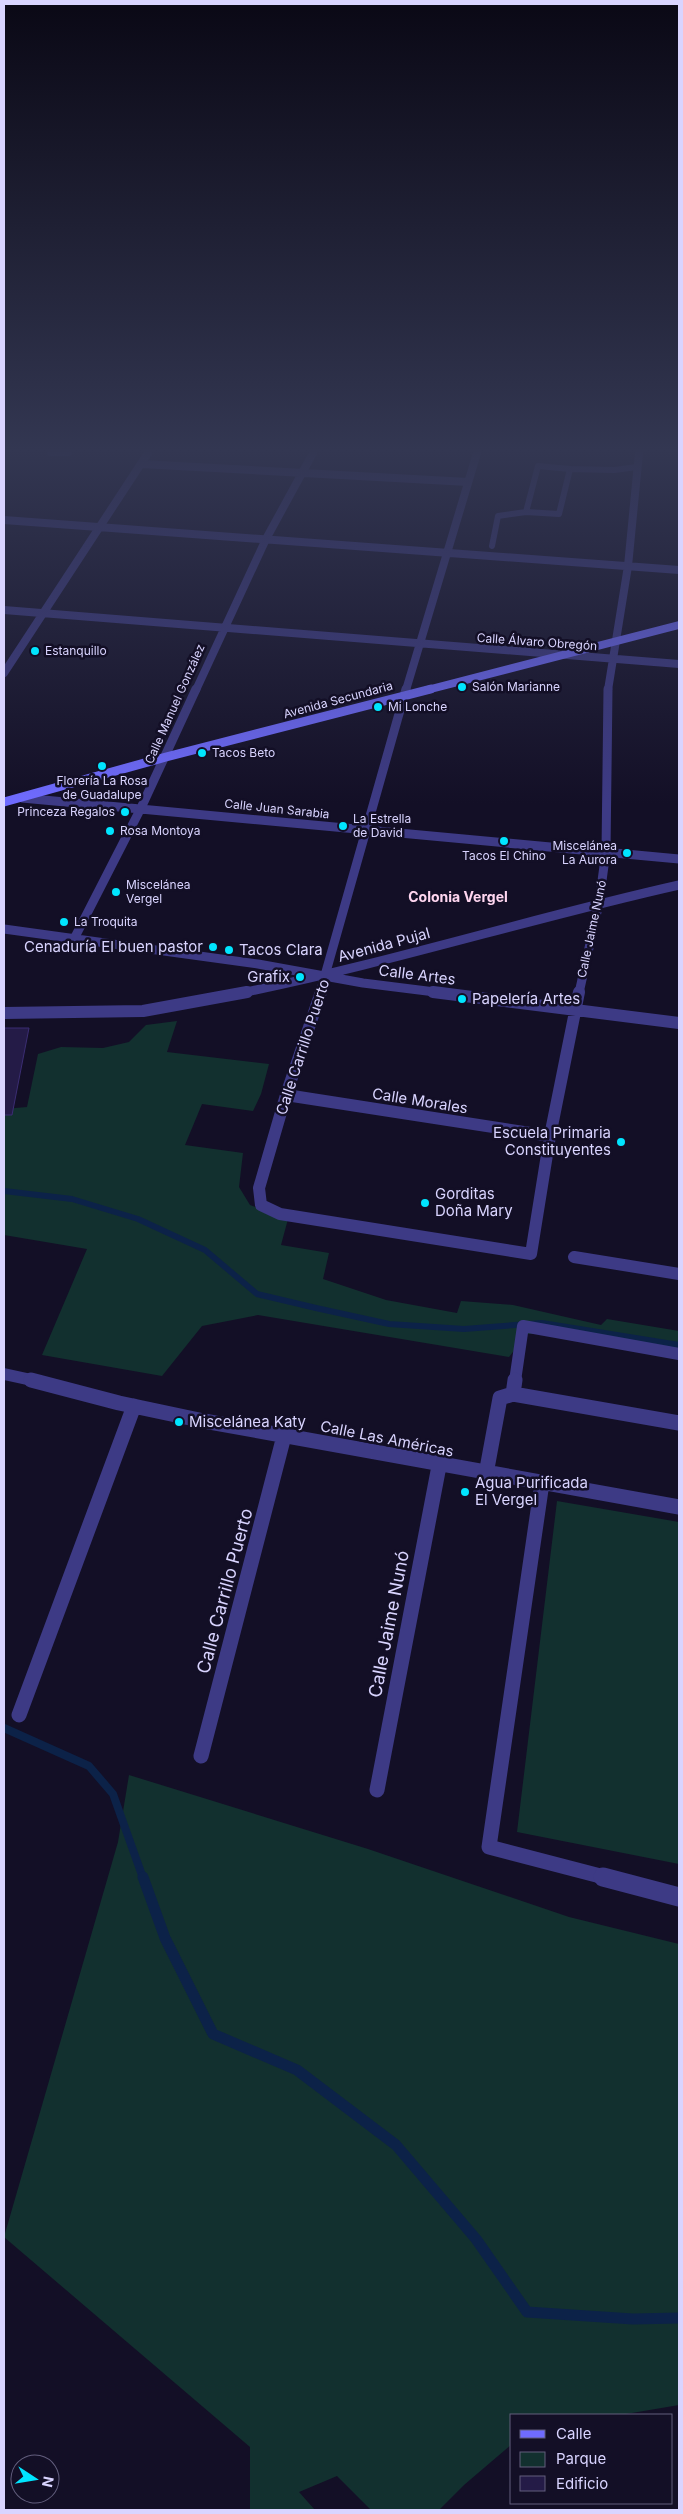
<svg xmlns="http://www.w3.org/2000/svg" width="683" height="2514" font-family="Inter,sans-serif">
	<rect width="100%" height="100%" fill="#130f26"/>
	<path fill="#12302f" d="M177,1021L167,1052L269,1064L261,1094L253,1111L202,1104L185,1145L243,1153L239,1187L250,1205L288,1219L281,1245L329,1253L323,1279L386,1300L457,1313L461,1301L513,1305L601,1325L607,1319L679,1331V1353L559,1333L527,1334L509,1357L258,1315L202,1326L162,1376L42,1355L87,1249L4,1235V1109L27,1107L38,1054L61,1047L103,1048L129,1042L146,1025Z
		M557,1501L679,1522V1864L517,1832Z
		M129,1775L368,1849L569,1917L679,1944V2405L620,2415H512V2444L464,2485L439,2510H371L337,2476L299,2492L315,2510H250V2447L4,2237L118,1842Z"/>
	<g fill="none" stroke-linecap="round" stroke-linejoin="round">
		<path stroke="#0c2248" stroke-width="6" d="M4,1191L72,1199L138,1219L205,1250L257,1294L316,1308L389,1324L464,1329L542,1323L679,1345"/>
		<path stroke="#0c2248" stroke-width="8" d="M4,1728L89,1766L113,1794L143,1878"/>
		<path stroke="#0c2248" stroke-width="11" d="M143,1877L165,1938L213,2034L297,2070L396,2145L476,2239L527,2312L633,2319L679,2318"/>
	</g>
	<path fill="#241b47" stroke="#3b2d73" d="M4,1028H29L12,1115H4Z"/>
	<g fill="none" stroke-linecap="round" stroke-linejoin="round">
		<path stroke="#3d3a85" stroke-width="6" d="M50,453H69
			M526,512L538,466L570,469
			M492,546L498,516L526,512L559,514L570,469L614,470L637,467"/>
		<path stroke="#3d3a85" stroke-width="8" d="M141,464L468,482
			M4,520L679,570
			M4,610L679,664
			M4,673L148,453
			M196,690L266,539L313,453
			M406,690L477,453
			M608,690L628,566L639,453"/>
		<path stroke="#3d3a85" stroke-width="9" d="M22,798L679,859
			M4,929L258,964L363,983L443,993
			M74,939L141,808L196,689
			M241,993C389,963 532,918 679,885
			M320,993L406,689
			M579,993L599,903L606,851L608,689"/>
		<path stroke="#3d3a85" stroke-width="12" d="M321,992L286,1095L259,1188L261,1205L280,1214L531,1254L550,1136L579,992
			M433,992L679,1023
			M4,1013L143,1011L247,992
			M286,1095L550,1136
			M574,1257L679,1274
			M4,1374L36,1381
			M515,1381L523,1326L679,1354"/>
		<path stroke="#3d3a85" stroke-width="15" d="M31,1380L119,1403L204,1421L679,1507
			M513,1394L679,1423
			M486,1474L500,1398L513,1394L515,1380
			M542,1483L489,1847L608,1878
			M19,1715L134,1406
			M201,1756L284,1436
			M377,1790L439,1466"/>
		<path stroke="#3d3a85" stroke-width="19" d="M603,1877L679,1897"/>
		<path stroke="#6f6bff" stroke-width="8" d="M427,690L679,625"/>
		<path stroke="#6f6bff" stroke-width="9" d="M4,802L166,757L431,689"/>
	</g>
	<linearGradient id="sky" x2="0" y2="1"><stop stop-color="#0a0815"/><stop offset="0.56" stop-color="#333752"/><stop offset="1" stop-color="#333752" stop-opacity="0"/></linearGradient>
	<rect width="683" height="804" fill="url(#sky)"/>
	<g fill="#00e5ff" stroke="#130f26" stroke-width="2">
		<circle cx="35" cy="651" r="5"/>
		<circle cx="462" cy="687" r="5"/>
		<circle cx="378" cy="707" r="5"/>
		<circle cx="202" cy="753" r="5"/>
		<circle cx="102" cy="766" r="5"/>
		<circle cx="125" cy="812" r="5"/>
		<circle cx="343" cy="826" r="5"/>
		<circle cx="110" cy="831" r="5"/>
		<circle cx="504" cy="841" r="5"/>
		<circle cx="627" cy="853" r="5"/>
		<circle cx="116" cy="892" r="5"/>
		<circle cx="64" cy="922" r="5"/>
		<circle cx="213" cy="947" r="5"/>
		<circle cx="229" cy="950" r="5"/>
		<circle cx="300" cy="977" r="5"/>
		<circle cx="462" cy="999" r="5"/>
		<circle cx="621" cy="1142" r="5"/>
		<circle cx="425" cy="1203" r="5"/>
		<circle cx="179" cy="1422" r="5"/>
		<circle cx="465" cy="1492" r="5"/>
	</g>
	<g text-anchor="middle" stroke-width="5" stroke-linejoin="round" paint-order="stroke">
		<g font-size="12" fill="#d9d4ff" stroke="#130f26">
			<text transform="translate(537 642) rotate(4)" y="4">Calle Álvaro Obregón</text>
			<text transform="translate(338 700) rotate(-15)" y="4">Avenida Secundaria</text>
			<text transform="translate(175 704) rotate(-66)" y="4">Calle Manuel González</text>
			<text transform="translate(277 809) rotate(6)" y="4">Calle Juan Sarabia</text>
			<text transform="translate(592 929) rotate(-78)" y="4">Calle Jaime Nunó</text>
		</g>
		<g font-size="12" fill="#d9d4ff" stroke="#130f26" text-anchor="start">
			<text x="45" y="655">Estanquillo</text>
			<text x="472" y="691">Salón Marianne</text>
			<text x="388" y="711">Mi Lonche</text>
			<text x="212" y="757">Tacos Beto</text>
			<text x="102" y="785" text-anchor="middle">Florería La Rosa<tspan x="102" dy="14">de Guadalupe</tspan></text>
			<text x="115" y="816" text-anchor="end">Princeza Regalos</text>
			<text x="353" y="823">La Estrella<tspan x="353" dy="14">de David</tspan></text>
			<text x="120" y="835">Rosa Montoya</text>
			<text x="617" y="850" text-anchor="end">Miscelánea<tspan x="617" dy="14">La Aurora</tspan></text>
			<text x="504" y="860" text-anchor="middle">Tacos El Chino</text>
			<text x="126" y="889">Miscelánea<tspan x="126" dy="14">Vergel</tspan></text>
			<text x="74" y="926">La Troquita</text>
		</g>
		<g font-size="14" font-weight="bold" fill="#ffd6f0" stroke="#130f26">
			<text x="458" y="902">Colonia Vergel</text>
		</g>
		<g font-size="15" fill="#d9d4ff" stroke="#130f26">
			<text transform="translate(384 945) rotate(-15)" y="5">Avenida Pujal</text>
			<text transform="translate(417 975) rotate(7)" y="5">Calle Artes</text>
			<text transform="translate(303 1047) rotate(-72)" y="5">Calle Carrillo Puerto</text>
			<text transform="translate(420 1101) rotate(9)" y="5">Calle Morales</text>
			<text transform="translate(387 1439) rotate(11)" y="5">Calle Las Américas</text>
		</g>
		<g font-size="15" fill="#d9d4ff" stroke="#130f26" text-anchor="start">
			<text x="203" y="952" text-anchor="end">Cenaduría El buen pastor</text>
			<text x="239" y="955">Tacos Clara</text>
			<text x="290" y="982" text-anchor="end">Grafix</text>
			<text x="472" y="1004">Papelería Artes</text>
			<text x="611" y="1138" text-anchor="end">Escuela Primaria<tspan x="611" dy="17">Constituyentes</tspan></text>
			<text x="435" y="1199">Gorditas<tspan x="435" dy="17">Doña Mary</tspan></text>
			<text x="189" y="1427">Miscelánea Katy</text>
			<text x="475" y="1488">Agua Purificada<tspan x="475" dy="17">El Vergel</tspan></text>
		</g>
		<g font-size="18" fill="#d9d4ff" stroke="#130f26">
			<text transform="translate(225 1591) rotate(-75)" y="6">Calle Carrillo Puerto</text>
			<text transform="translate(389 1624) rotate(-79)" y="6">Calle Jaime Nunó</text>
		</g>
	</g>
	<rect width="683" height="2514" fill="none" stroke="#d9d4ff" stroke-width="10"/>
	<rect x="510" y="2414" width="162" height="90" fill="#130f26" stroke="#625e7d"/>
	<rect x="520" y="2430" width="25" height="8" fill="#6f6bff" stroke="#625e7d"/>
	<text x="556" y="2439" font-size="15" fill="#d9d4ff">Calle</text>
	<rect x="520" y="2452" width="25" height="15" fill="#12302f" stroke="#625e7d"/>
	<text x="556" y="2464" font-size="15" fill="#d9d4ff">Parque</text>
	<rect x="520" y="2476" width="25" height="15" fill="#241b47" stroke="#625e7d"/>
	<text x="556" y="2489" font-size="15" fill="#d9d4ff">Edificio</text>
	<g transform="translate(35 2479) rotate(102)"><circle r="24" fill="#130f26" stroke="#625e7d"/>
	<path d="M0-4L9 19L0 12L-9 19Z" fill="#00e5ff"/>
	<text y="-8" font-size="14" font-weight="bold" text-anchor="middle" fill="#d9d4ff">N</text>
	</g>
</svg>
